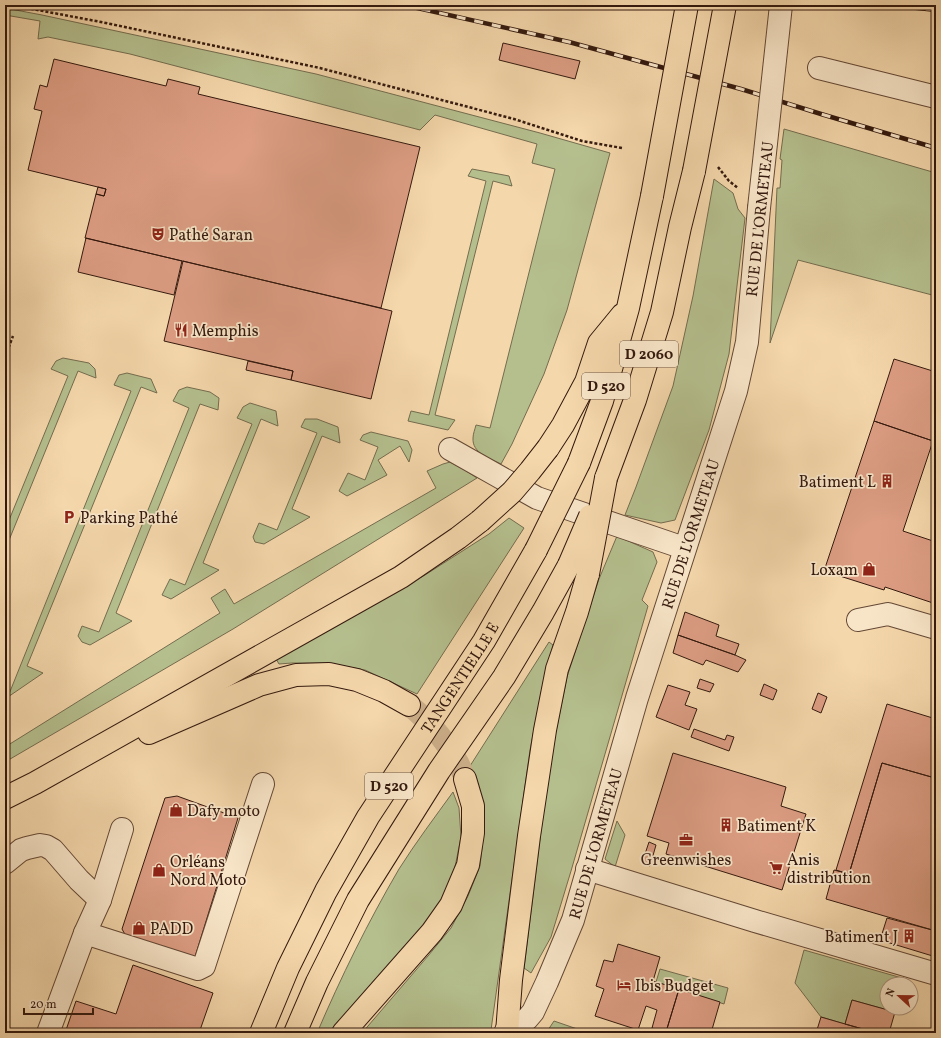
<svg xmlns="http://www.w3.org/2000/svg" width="941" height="1038" font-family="Vollkorn,serif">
	<rect width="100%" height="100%" fill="#f4d7ab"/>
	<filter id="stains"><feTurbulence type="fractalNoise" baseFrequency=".005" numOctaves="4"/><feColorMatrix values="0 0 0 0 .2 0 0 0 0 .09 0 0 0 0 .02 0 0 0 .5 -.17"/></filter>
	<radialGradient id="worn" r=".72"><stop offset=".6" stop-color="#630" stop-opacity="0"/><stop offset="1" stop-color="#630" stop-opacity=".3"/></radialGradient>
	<path fill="#b5bf8e" stroke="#746c4e" d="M5,8L42,15L316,74L540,133L610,153L567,310L544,374L512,444L501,464C489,458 472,453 473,438C473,434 475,429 476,425L490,428L555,169L532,163L537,144L435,115L420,130L130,54L48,37L38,39L40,21L5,15Z
		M784,129L936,173V296L798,260L770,343L777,188H780L782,160L780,159Z
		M472,169L509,176L512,186L493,181L435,415L455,420L448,430L408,421L411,411L429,415L486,181L468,176Z
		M714,179L733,193L738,209L745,218L729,354L709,430L675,520L661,523L625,515L636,487L673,386L693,296Z
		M63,358L89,363L95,369L96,378L78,371L5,550V530L68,376L51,369L56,361Z
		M127,373L151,379L157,393L141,387L27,666L43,673L5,699V693L9,694L131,391L114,385L119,375Z
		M187,387L210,392L219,398L218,410L200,404L116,613L132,621L90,645L82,642L78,636L82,626L99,632L189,408L173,401L179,390Z
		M250,403L276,411L278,426L261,419L203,563L219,570L171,599L162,595L170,579L185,585L252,424L237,418L243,407Z
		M305,419H317L338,427L340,443L322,436L292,509L310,517L264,544L255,542L253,537L259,523L277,530L317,433L301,427Z
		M371,432L408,441L412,450L409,462L400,446L378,460L387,475L347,496L339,491L348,473L365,480L378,447L360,440L363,435Z
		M450,462L463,469L477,478L233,629L5,762V747L220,613L211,598L225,589L234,604L436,488L427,471L443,464Z
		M509,518L524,528L417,694L365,670L327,663H292L279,664L275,657L425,575L489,534Z
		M617,536L653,552L657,562L642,600L648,606L571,871L551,937L531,973L524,968L549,766L567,677L599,579Z
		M549,642L553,645L542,688L530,750L491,1030L490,1033H362L428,956L451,928L468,896L480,866L483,839V808L478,784L470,766Z
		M453,792L459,808L461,837L455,867L443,898L414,939L334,1033H317C341,977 368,922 399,869C416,842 435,817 453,792Z
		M617,821L625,835L615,867L605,859Z
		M804,950L909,980L905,984H887V1008H896L895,1012L852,1000L845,1024L821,1017L795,983Z
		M660,969L728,988L724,1004L656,982Z
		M554,1021L586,1032L546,1033Z"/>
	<path fill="#dc9d83" stroke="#34190e" d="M503,43L580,61L575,79L499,60Z
		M54,59L166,86L168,79L200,87L198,94L420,147L381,308L85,238L96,194L104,196L106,189L28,170L42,111L34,109L40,85L47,87Z
		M98,187L106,189L104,196L96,194Z
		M86,238L182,261L174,295L78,272Z
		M183,261L392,311L371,399L291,380L293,371L164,341Z
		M894,359L936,372V433L933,441L874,421Z
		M248,361L293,371L291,380L246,370Z
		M874,421L933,441L903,531L936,542V593L933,603L885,587L884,590L824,571Z
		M685,612L719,625L716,636L739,644L735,655L678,635Z
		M678,635L735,655L746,660L738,672L706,660L703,665L673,653Z
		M700,679L714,684L710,692L697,688Z
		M764,684L777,690L773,700L760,695Z
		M668,685L690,692L685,705L697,709L689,730L656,717Z
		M818,693L827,697L821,713L812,709Z
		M887,704L936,719V775L935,778L882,763L849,874L836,870Z
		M694,729L725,740L727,735L734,737L729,751L691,737Z
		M673,753L786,787L781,806L806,814L782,890L666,854L669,843L647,836Z
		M882,763L935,778L936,775V931L826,899L834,870L849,874Z
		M177,796L238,818L194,960L128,940L122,929L165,798Z
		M649,842L656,845L650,866L642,863Z
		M887,918L936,931V957L880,940Z
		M618,944L660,957L653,981L679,989L666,1032L652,1028L657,1010L646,1006L638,1030L595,1016L604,989L596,986L604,960L613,962Z
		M133,965L213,993L199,1033H65L76,1001L116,1014Z
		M679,989L720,1002L711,1033H669L666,1032Z
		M852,1000L895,1012L889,1033H877L845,1024Z
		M821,1017L845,1024L877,1033H816Z"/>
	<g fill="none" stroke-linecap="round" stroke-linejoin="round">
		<path stroke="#ceb18c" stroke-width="22" stroke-dasharray="22 11" stroke-linecap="butt" d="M409,705C428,720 444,739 456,759C460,765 462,772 465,779"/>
		<g stroke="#644835" stroke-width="24">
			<g id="minor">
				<path d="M819,68L936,97"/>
				<path d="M450,449L537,498L684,548"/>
				<path d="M858,620L888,614L936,628"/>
				<path d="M5,863L21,850L27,848L40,845L46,846L53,850L79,880L100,900"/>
				<path d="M587,869L755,921L936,974"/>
				<path d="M85,933L198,969L204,966L263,784"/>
				<path d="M48,1033L85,933L100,900L122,829"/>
				<path id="s1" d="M505,1033L507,1029L527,1019L533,1012L547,982L573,920L637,698L736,391L747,342L759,208"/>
			</g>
		</g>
		<g stroke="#34190e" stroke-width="24">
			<g id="major">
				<path d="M548,448L563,425L586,382L599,343L622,315"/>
				<path d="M579,463L602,401L628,308L652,196"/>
				<path d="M606,478L635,400L662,312L680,227L694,171"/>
				<path d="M149,733L259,685L296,675L329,674L357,680L384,691L409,705"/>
				<path d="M5,798L35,783L401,577L458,538L480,521"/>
				<path id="s2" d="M261,1033L288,968L326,891L368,817L484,641L536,550"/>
				<path d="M295,1033L317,982L358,900L439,771L504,677L543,612L569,565"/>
				<path d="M343,1033L432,932L451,905L468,865L473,833V806L465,779"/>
				<path d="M507,1033L511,980L529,836L545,730L557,669L577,612L588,574"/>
			</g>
		</g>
		<path stroke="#34190e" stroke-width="2.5" stroke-dasharray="3 2" stroke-linecap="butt" d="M11,5L101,22L320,68L514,119L582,141L622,148
			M718,167L729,181L738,188
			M5,357L13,336"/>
		<use href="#minor" stroke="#f8e5c8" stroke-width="22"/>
		<use href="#major" stroke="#f4d7ab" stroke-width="22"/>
		<g stroke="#34190e" stroke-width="4.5">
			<path id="rail" d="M404,5L569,42L741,89L821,114L936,148
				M890,5L936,10"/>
		</g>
		<use href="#rail" stroke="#f8e5c8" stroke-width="3" stroke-dasharray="9" stroke-linecap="butt"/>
		<g stroke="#644835" stroke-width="24" stroke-linecap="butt">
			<path id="minor-bridge" d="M759,208L781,5"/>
		</g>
		<g stroke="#34190e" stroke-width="24" stroke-linecap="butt">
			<path id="major-bridge" d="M694,171L725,5
				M652,196L687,5
				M480,521L512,492L530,471L548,448
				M536,550L579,463
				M569,565L590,516
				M588,574L606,478"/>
		</g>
		<use href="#minor-bridge" stroke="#f8e5c8" stroke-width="22"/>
		<use href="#major-bridge" stroke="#f4d7ab" stroke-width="22"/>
	</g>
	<defs>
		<g id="theatre-bare" transform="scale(1.08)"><path d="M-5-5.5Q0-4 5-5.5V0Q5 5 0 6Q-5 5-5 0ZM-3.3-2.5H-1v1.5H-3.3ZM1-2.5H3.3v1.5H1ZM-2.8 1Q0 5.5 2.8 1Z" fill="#8f2418" stroke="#f8e5c8" stroke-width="2.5" paint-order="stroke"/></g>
		<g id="restaurant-bare" transform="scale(1.08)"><path d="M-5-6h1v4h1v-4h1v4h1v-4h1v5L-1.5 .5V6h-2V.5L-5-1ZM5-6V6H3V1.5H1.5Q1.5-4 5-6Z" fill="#8f2418" stroke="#f8e5c8" stroke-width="2.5" paint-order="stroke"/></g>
		<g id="building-bare" transform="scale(1.08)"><path d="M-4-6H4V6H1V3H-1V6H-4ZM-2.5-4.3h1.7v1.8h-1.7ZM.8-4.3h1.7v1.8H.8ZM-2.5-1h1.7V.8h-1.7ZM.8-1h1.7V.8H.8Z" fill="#8f2418" stroke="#f8e5c8" stroke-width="2.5" paint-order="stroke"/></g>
		<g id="parking-bare" transform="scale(1.08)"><path d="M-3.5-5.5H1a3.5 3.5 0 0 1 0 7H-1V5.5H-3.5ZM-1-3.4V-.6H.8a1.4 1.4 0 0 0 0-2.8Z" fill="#8f2418" stroke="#f8e5c8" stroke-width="2.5" paint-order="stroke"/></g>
		<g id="shop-bare" transform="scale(1.08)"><path d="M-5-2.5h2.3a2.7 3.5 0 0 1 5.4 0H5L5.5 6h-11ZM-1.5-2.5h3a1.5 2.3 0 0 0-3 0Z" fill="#8f2418" stroke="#f8e5c8" stroke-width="2.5" paint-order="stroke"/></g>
		<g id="office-bare" transform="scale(1.08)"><path d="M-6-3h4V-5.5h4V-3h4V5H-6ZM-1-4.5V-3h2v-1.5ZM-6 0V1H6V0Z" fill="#8f2418" stroke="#f8e5c8" stroke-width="2.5" paint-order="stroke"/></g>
		<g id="supermarket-bare" transform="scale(1.08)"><path d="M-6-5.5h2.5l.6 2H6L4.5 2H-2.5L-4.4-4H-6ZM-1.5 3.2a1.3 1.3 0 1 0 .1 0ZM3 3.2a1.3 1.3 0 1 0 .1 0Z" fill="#8f2418" stroke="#f8e5c8" stroke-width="2.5" paint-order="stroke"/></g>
		<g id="hotel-bare" transform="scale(1.08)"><path d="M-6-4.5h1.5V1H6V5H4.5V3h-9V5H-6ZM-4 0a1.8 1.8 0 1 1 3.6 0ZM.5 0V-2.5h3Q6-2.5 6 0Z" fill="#8f2418" stroke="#f8e5c8" stroke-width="2.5" paint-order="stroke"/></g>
	</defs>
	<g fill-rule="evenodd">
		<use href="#theatre-bare" x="158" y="234"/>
		<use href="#restaurant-bare" x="181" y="330"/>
		<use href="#building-bare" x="887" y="481"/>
		<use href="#parking-bare" x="69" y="517"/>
		<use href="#shop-bare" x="869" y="569"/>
		<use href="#shop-bare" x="176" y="810"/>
		<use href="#building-bare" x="726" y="825"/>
		<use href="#office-bare" x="686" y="840"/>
		<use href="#supermarket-bare" x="776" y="868"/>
		<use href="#shop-bare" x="159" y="870"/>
		<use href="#shop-bare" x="139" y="928"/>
		<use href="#building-bare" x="909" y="936"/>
		<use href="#hotel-bare" x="624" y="985"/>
	</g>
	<g text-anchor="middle" stroke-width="3.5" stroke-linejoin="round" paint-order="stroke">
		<g fill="#f8e5c8" stroke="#6f5646" stroke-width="1">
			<rect x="620" y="341" width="58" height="26" rx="3"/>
			<rect x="582" y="373" width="48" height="26" rx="3"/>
			<rect x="365" y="773" width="48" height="26" rx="3"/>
		</g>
		<g font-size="15" font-weight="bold" fill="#34190e">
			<text x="649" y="359">D 2060</text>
			<text x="606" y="391">D 520</text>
			<text x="389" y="791">D 520</text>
		</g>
		<g font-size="16" fill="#34190e" stroke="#f8e5c8">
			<text transform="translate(759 219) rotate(-84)" y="6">RUE DE L'ORMETEAU</text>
			<text dy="6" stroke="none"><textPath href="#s1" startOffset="540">RUE DE L'ORMETEAU</textPath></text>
			<text dy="6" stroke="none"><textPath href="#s2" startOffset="408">TANGENTIELLE E</textPath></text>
			<text dy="6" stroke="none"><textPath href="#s1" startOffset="216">RUE DE L'ORMETEAU</textPath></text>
		</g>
		<g font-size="16" fill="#34190e" stroke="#f8e5c8" text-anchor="start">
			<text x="169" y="240">Pathé Saran</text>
			<text x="192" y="336">Memphis</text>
			<text x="876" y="487" text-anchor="end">Batiment L</text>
			<text x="80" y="523">Parking Pathé</text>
			<text x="858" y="575" text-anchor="end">Loxam</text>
			<text x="187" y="816">Dafy moto</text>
			<text x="737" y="831">Batiment K</text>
			<text x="686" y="865" text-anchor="middle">Greenwishes</text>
			<text x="787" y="865">Anis<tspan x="787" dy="18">distribution</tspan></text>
			<text x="170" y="867">Orléans<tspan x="170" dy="18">Nord Moto</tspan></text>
			<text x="150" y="934">PADD</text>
			<text x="898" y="942" text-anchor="end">Batiment J</text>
			<text x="635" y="991">Ibis Budget</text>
		</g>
	</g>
	<rect width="941" height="1038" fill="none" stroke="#f4d7ab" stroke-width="20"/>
	<rect x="6" y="6" width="929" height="1026" fill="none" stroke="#34190e" stroke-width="2"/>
	<rect x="10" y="10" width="921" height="1018" fill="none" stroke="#34190e"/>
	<g transform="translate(899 996) rotate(292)"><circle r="19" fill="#f8e5c8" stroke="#aa937e"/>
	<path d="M0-3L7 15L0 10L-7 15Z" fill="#8f2418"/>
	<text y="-6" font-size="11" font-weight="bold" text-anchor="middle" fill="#34190e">N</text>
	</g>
	<path d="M24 1008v6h69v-6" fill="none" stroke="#34190e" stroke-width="2"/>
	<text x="30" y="1008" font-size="12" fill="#34190e" stroke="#f8e5c8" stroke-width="3" paint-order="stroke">20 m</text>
	<rect width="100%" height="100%" filter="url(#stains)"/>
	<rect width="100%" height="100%" fill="url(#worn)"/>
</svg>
